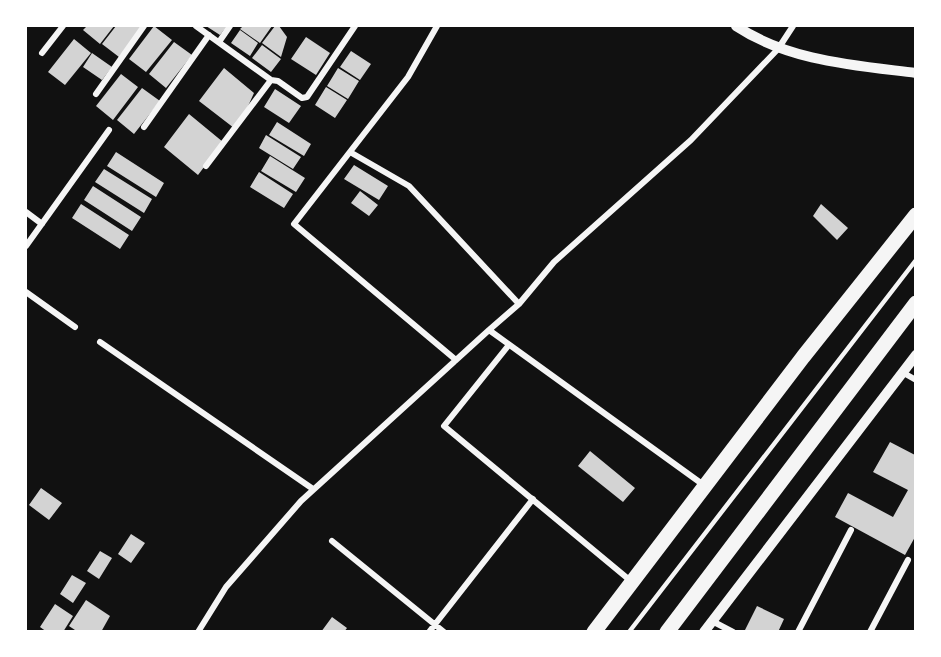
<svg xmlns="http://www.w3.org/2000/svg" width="941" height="657" font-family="Figtree,sans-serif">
	<rect width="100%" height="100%" fill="#111"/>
	<path fill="#d3d3d3" d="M87,26H114L100,44L83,30Z
		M116,26H144L119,57L102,44Z
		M154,26L172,40L146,72L129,59Z
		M206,26H227L220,35Z
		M243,26H272L260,43L240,29Z
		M275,26H279L287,37L281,57L262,43Z
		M240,30L258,43L250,56L231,43Z
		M306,37L330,53L316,75L291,59Z
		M74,39L91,53L65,85L48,72Z
		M174,42L192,55L166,88L149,74Z
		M262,45L281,59L271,72L252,58Z
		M351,51L371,64L360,80L340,67Z
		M92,53L112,67L102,80L83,67Z
		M224,68L254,93L244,115L234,128L199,101Z
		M338,68L359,81L348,99L327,86Z
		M121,74L138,87L113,120L96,106Z
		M326,87L347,100L335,118L315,105Z
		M142,88L160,101L134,134L117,120Z
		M275,89L301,106L289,123L264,107Z
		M189,114L223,142L198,175L164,147Z
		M277,122L311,144L304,156L269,135Z
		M266,135L301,157L293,169L259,148Z
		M116,152L164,183L156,197L107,166Z
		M270,156L305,178L296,192L261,171Z
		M354,165L388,186L379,200L344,179Z
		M104,169L152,199L144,213L95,182Z
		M259,172L293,194L284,208L250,187Z
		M93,186L141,217L132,231L84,200Z
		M360,191L378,205L369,216L351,203Z
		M81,204L129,235L120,249L72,218Z
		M821,204L848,228L837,240L813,216Z
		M890,442L915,455V537L905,555L835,517L848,493L893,517L908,490L873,472Z
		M590,451L635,488L623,502L578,466Z
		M41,488L62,503L49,520L29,505Z
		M131,534L145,543L131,563L118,554Z
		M100,551L112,558L99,579L87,571Z
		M72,575L86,583L73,603L60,594Z
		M86,600L110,616L101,632H78L69,626Z
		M55,604L73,616L63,632H47L40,627Z
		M757,606L784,619L778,632H744Z
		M332,617L347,628L344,632H321Z"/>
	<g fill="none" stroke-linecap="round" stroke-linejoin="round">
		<path stroke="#f5f5f5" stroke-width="4.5" d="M629,632L916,260"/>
		<path stroke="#f5f5f5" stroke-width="6" d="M196,26L271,80
			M437,26L408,77L294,224L456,360
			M219,42L230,26
			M42,53L63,26
			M96,94L144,26
			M144,127L209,35
			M350,152L409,186L519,304
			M206,166L271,80L278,81L302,98L307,97L355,26
			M26,212L42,224
			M26,246L109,130
			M26,292L75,327
			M489,330L519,304L554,262L691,140L778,49L793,26
			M100,342L313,489
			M508,346L444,426L632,582
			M902,372L916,380
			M332,541L444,632
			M712,621L733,632
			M198,632L226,587L301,501L489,330L705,486
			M429,632L533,499
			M798,632L851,530
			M870,632L908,560"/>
		<path stroke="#f5f5f5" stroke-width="10" d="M736,26C789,61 853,65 916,73
			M704,632L916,355"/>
		<path stroke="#f5f5f5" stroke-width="15" d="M594,632L803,357L916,215
			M667,632L916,303"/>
	</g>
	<rect width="941" height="657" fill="none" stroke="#ffffff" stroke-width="54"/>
</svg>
